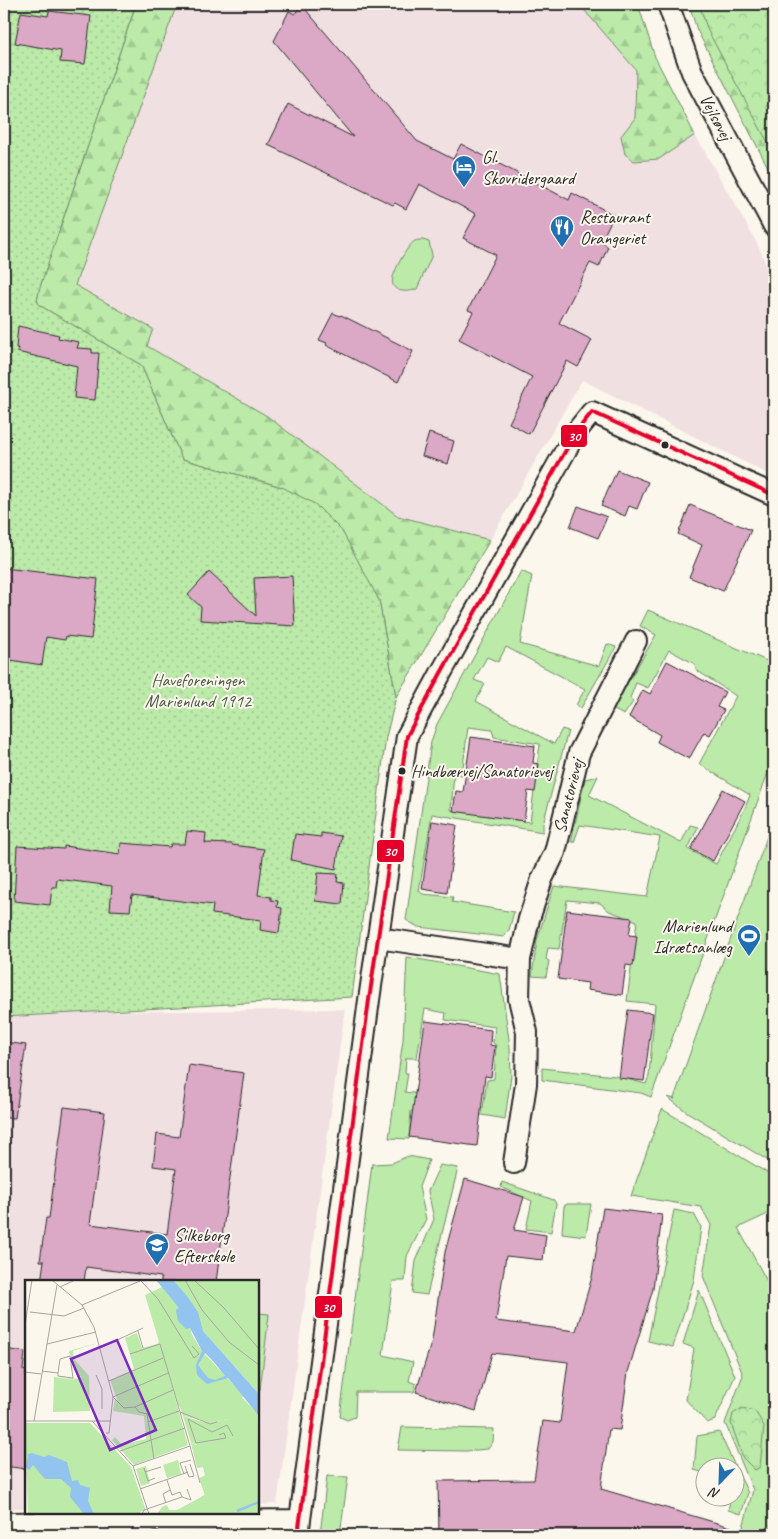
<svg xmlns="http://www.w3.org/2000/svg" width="778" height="1539" font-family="Caveat,sans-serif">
	<defs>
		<pattern id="forest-firs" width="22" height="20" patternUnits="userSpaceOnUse" patternTransform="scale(1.25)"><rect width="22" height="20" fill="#bbeaa9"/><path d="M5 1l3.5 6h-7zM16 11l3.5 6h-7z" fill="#a1c992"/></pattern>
		<pattern id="park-crowns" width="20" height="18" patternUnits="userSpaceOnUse" patternTransform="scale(1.25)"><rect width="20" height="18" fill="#bbeaa9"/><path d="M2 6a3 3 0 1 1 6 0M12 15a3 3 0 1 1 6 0" fill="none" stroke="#a1c992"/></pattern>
		<pattern id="garden-dots" width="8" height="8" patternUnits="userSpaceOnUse" patternTransform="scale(1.25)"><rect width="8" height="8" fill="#bbeaa9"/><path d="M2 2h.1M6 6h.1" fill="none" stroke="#a1c992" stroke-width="1.8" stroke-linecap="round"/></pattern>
	</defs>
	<rect width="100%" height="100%" fill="#fbf7ec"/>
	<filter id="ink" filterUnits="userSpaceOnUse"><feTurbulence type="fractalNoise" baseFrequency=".02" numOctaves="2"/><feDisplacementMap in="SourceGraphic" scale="10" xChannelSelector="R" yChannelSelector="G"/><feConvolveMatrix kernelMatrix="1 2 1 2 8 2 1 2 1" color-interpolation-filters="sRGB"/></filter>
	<g filter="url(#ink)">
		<path fill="#f1e0e1" d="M136,4H638L655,57L695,135L757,243L774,283V477L582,380L490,540L396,697L379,600L182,459L40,287Z
			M345,1009L277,1504L258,1505V1282H26V1508L4,1509V1013Z"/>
		<path fill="#bbeaa9" stroke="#738a6a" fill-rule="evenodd" d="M423,240L429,242L432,255L417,289C407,293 389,293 393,277C395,269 408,244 415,241C417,240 420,240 423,240Z
			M521,571L532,576L520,644L599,666L607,644L616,647L581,708L576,705L585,689L506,647L498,662L487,657L474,680L485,684L476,701L554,744L562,729L568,731L543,824V832L432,814L419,891L423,894L453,897L452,902L514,912L509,930L504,937L418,927L406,920L431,742L437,724ZM468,727L492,730L494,737L540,744L530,822L451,810L454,774L462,775Z
			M648,610L774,664V756L651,1097L641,1093L542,1080V1068L615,1076L646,1084L649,1076L655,1004L627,1001L637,921L609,911L600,903L567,900L559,949L548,948L546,959L549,961L546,977L532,976L537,940L554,886L647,897L660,837L580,825L574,842H571L585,779L598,776L589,795L681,843L690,825L698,827L688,849L716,864L745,808L750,795L699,764L736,696L696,670L695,664L669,650L648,688L636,683L630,698L633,702L624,715L612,709L656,635L640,626Z
			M774,817V1164L687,1112L667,1097L675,1099L674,1098Z
			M407,957L500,974L510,1047L511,1076L505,1119L476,1114L456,1105L483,1108L487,1080L494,1079L496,1045L493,1043L495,1027L445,1020L446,1013L425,1009L417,1058H406L405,1073H408L405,1092L442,1097L444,1113L411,1111L409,1139L389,1138L403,1040Z
			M662,1109L774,1177V1211L738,1228L774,1294V1503L770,1535H741L753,1490L725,1423L743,1375L703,1276L711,1225L701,1207L631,1196Z
			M408,1156L429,1160L419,1187L426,1219L407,1256L405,1281H393L383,1355L413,1362L409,1381L416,1384L414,1392H356L355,1417L347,1420L340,1417L372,1164L392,1163Z
			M440,1165L458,1168L427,1295L412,1293L416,1261L434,1219L428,1191Z
			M502,1182L554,1200L556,1204L551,1232L526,1229L532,1201L501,1187Z
			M567,1204H591L586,1236L562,1233L564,1206Z
			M674,1210L694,1214L701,1227L694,1280L673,1347L648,1341Z
			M699,1290L735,1376L715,1420L707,1423L686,1400L694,1348L683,1344Z
			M258,1313L269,1314L260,1390H258Z
			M402,1427L494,1429L493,1442L488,1449L466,1451L398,1450Z
			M719,1432L735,1466H706L705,1473L694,1470L697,1436Z
			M736,1468L748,1493L741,1514L728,1510L731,1497L736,1496Z
			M327,1476L348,1477L340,1535H320Z"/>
		<path fill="url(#forest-firs)" stroke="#738a6a" d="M136,4H177L75,285L153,329L147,346L267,416L398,516L490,540L396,697L379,600L282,487L182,459L141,365L39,305L37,300L40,287Z
			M579,4H638L655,57L695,135L659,159L634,161L625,154L621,136L635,118L636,70Z
			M689,4H774V179L697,30Z"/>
		<path fill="url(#park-crowns)" stroke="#738a6a" d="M699,4H774V154L708,31Z
			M742,1408L755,1411L764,1426L760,1467L755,1470L743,1458L731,1423L733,1414Z"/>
		<path fill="url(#garden-dots)" stroke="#738a6a" d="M4,4H136L40,287L37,300L39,305L141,365L182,459L282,487L315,504L342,531L379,600L396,697L386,737L352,997L4,1017Z"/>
		<path fill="#dba9c6" stroke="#2b2b2b" d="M301,4L417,141L453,159L461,144L569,200L572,193L614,215L601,241L608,247L599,267L590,263L559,323L592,340L578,367L567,361L529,434L509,423L532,377L459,339L473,312L468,310L496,255L463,238L476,214L419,184L406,209L395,203L393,205L268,145L288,104L353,137L274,41L289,11L295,14Z
			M49,11L91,16L85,64L60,62L61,51L15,43L21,12L48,16Z
			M333,313L340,316L341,315L413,351L398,382L326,345L327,343L319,340Z
			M18,326L59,335L58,338L79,342L77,348L92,349V353H99L95,400L74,398L77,366L17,352L18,348H16Z
			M429,433L454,441L448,464L422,456Z
			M617,470L648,482L637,509L629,506L625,516L601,506Z
			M690,505L751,530L723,591L689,577L702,545L678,534Z
			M578,506L607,517L598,538L570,527Z
			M4,568L98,579L91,639L66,636L65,640L46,637L42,665L4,659Z
			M209,572L256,616L254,578L292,576L295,626L200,620L201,607L188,595Z
			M667,661L725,692L717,707L724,710L710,735L704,732L689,759L657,742L660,735L629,717L643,690L650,694Z
			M471,737L535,746L533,763L539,764L535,792L528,791L524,821L453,811L456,791L463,792Z
			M723,789L745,801L713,861L691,849Z
			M432,821L457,825L447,893L422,889Z
			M187,831L206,833L205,843L232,844V845L264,849L258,895L271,897V900L278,901L277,907L282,908L279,933L260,930L261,920L212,914L213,905L132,895L130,911L110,910L112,886L57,879L56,887H52L50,905L14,901L17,846L64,849V846L120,854L121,843L170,847L171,844H185Z
			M321,833L341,836L336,869L291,860L295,834L321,837Z
			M318,873L338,874L337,882L344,883L342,904L315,901Z
			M567,910L632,918L629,935L637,936L633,966L626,965L622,995L587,990L588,983L558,979Z
			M628,1010L653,1013L644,1081L619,1078Z
			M425,1021L491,1030L490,1045L495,1046L491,1077L485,1076L477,1146L409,1137Z
			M4,1042L26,1045L15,1118H4Z
			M189,1065L244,1073L216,1282H161V1277L86,1267L84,1282H41L44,1261H40L46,1218H49L64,1107L105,1112L90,1224L167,1234L176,1169L153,1166L157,1134L179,1137Z
			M465,1179L524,1197L514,1230L546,1235L543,1260L506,1256L496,1321L576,1331L592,1277L603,1208L662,1215L653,1289L628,1372L620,1430L609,1429L601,1489L741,1530L740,1535H439L438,1481L534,1480L543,1421L560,1423L568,1362L492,1353L476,1411L416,1392L432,1340L445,1252Z
			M4,1349L25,1352L23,1370L26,1371V1469L4,1466Z"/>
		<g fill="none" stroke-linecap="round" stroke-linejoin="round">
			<g stroke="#2b2b2b" stroke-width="24">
				<path id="street" d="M668,4L692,72L774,226
					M378,938L520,959
					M514,1163L526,1084L527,1032L519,999L520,959L529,919L542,879L555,852L579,753L636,641
					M4,1523L300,1520
					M298,1535L369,1000L407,736L441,673L576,432L592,412L774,495"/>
			</g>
			<use href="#street" stroke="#fbf7ec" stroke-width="20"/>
			<g stroke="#fbf7ec" stroke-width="8">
				<path id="bus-1" d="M298,1535L369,1000L407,736L441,673L576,432L592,412L774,495"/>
			</g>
			<use href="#bus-1" stroke="#e4002b" stroke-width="4"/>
		</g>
	</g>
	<defs>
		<g id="hotel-pin" transform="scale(1.25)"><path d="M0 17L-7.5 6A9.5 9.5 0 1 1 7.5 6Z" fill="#1f6fb2" stroke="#fbf7ec"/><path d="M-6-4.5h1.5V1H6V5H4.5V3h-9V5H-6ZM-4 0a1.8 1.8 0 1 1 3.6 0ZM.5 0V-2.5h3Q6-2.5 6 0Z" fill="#fff"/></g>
		<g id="restaurant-pin" transform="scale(1.25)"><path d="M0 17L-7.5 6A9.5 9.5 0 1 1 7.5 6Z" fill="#1f6fb2" stroke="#fbf7ec"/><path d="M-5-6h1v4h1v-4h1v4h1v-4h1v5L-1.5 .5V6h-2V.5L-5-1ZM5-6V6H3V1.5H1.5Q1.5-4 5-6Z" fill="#fff"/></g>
		<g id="stadium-pin" transform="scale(1.25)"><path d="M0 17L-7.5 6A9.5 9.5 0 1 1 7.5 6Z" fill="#1f6fb2" stroke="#fbf7ec"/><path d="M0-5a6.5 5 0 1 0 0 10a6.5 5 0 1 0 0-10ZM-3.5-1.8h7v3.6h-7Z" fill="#fff"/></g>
		<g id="school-pin" transform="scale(1.25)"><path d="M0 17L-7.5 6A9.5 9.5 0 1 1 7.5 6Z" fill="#1f6fb2" stroke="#fbf7ec"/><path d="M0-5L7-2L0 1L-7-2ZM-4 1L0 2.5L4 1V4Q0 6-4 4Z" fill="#fff"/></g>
	</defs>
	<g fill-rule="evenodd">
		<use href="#hotel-pin" x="464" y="167"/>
		<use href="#restaurant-pin" x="562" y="227"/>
		<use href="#stadium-pin" x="749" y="936"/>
		<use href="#school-pin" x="157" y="1245"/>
	</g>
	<g fill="#2b2b2b" stroke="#fbf7ec" stroke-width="2">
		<circle cx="665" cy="445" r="4.5"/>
		<circle cx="402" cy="771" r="4.5"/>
	</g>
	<g text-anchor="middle" stroke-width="4" stroke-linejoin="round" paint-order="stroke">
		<g font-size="17" fill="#2b2b2b" stroke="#fbf7ec" text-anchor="start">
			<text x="411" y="777">Hindbærvej/Sanatorievej</text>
		</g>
		<g font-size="18" fill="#2b2b2b" stroke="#fbf7ec">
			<text transform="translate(716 117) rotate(62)" y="6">Vejlsøvej</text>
			<text transform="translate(568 796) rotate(-76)" y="6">Sanatorievej</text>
		</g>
		<g font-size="18" fill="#2b2b2b" stroke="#fbf7ec" text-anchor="start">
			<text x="482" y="163">Gl.<tspan x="482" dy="21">Skovridergaard</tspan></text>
			<text x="580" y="223">Restaurant<tspan x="580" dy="21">Orangeriet</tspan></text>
			<text x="732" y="932" text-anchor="end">Marienlund<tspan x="732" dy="21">Idrætsanlæg</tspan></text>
			<text x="174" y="1241">Silkeborg<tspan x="174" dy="21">Efterskole</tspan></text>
		</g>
		<g font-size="18" fill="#4f5b4a" stroke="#fbf7ec">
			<text x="198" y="686">Haveforeningen<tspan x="198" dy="21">Marienlund 1912</tspan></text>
		</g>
	</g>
	<g transform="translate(25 1280)">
		<rect width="234" height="234" fill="#fbf7ec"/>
		<path d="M72,63L48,71L49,79L64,96L65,131L28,132L29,97L56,101L29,96L54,99L56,97L50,92L44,71ZM153,180L156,194L142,198L138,185ZM121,186L125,203L116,206L111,189Z" fill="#bbeaa9"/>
		<path d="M148,0H234V114L178,51L170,28ZM141,46L232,132L234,234L176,217L180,215L175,200L180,195L178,187L172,188L166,163L171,165L205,139L185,142L158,136L133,63ZM90,119L121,134L123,160L96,170L87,160L90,157L97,165L121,159L119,136L88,131Z" fill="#bbeaa9"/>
		<path d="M137,7L163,38L167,55L177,71L219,116L184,142L205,139L214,159L176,165L166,163L158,136L181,143L153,125L120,15ZM0,143H65L106,187L122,234L119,230L113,234H3ZM206,187L220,223H234V234H132L137,227L142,225L144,230H152L180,215L174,198Z" fill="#bbeaa9"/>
		<path d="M112,53L117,68L135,63L163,165L109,185L96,170L123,160L121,134L94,125L85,100L109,89L100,58Z" fill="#bbeaa9"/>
		<path d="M131,0H148L162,16L173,32L178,51L234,114V136L203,98L182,104L172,95L171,85L177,71L165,48L161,49L153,41L151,30L154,28ZM180,73L188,81L200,96L190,100L183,98L173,85ZM7,173L19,177L24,175L42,182L47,201L53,200L55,205L65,208L63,221L69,234H59L45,217L46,208L36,199H20L8,185L4,190L1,187L3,174Z" fill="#93c4ef" fill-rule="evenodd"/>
		<path fill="none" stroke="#93c4ef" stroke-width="2.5" d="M139,0L157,21L175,56L234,129M212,231L234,222"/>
		<path fill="none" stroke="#a8a59f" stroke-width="1" d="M27,0L57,25L69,47L88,117L84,153H81M115,0L133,19L169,78L174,74L167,66M160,0L177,30L204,62L234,85M169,0L199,28L234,69M35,7L50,0M57,25L115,1M5,32L39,36L59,28M0,45L7,0M113,51L118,68M22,64L71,52M75,68L118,48M105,74L135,64L165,166L108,186M17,91L33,93L35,79L45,76L48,98L33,96V93M0,92L16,94M71,95L77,109V129M84,101L138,78M110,127L148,110M155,132L185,144L192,142M0,141H86M9,141L32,5M67,141L108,186L124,234M123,142L154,131M194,155L199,153L201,158L171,163L163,139L187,152L202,145L208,156M165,166L175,203M95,171L160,148M129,179L122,134L114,132L110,127L99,128L88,117L143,93M160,186L164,197L169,196L165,184M119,188L123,201L130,198M120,192L136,187M159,194L155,183L166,180M115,209L163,192M157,217L166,220L162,209M141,223L138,214L145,210M117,234L119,230L157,217L155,212L147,215L142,200"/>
		<path fill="#7b2cbf" fill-opacity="0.15" stroke="#7b2cbf" stroke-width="2.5" d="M92,60L131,150L85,170L46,79Z"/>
		<rect width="234" height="234" fill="none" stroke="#2b2b2b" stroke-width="2.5"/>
	</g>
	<g stroke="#fbf7ec" stroke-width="2">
		<rect x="560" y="424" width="28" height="24" rx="5" fill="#e4002b"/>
		<rect x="376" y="839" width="29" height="24" rx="5" fill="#e4002b"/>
		<rect x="314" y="1295" width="29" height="24" rx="5" fill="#e4002b"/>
	</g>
	<g font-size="14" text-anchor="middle" font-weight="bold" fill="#fff">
		<text x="574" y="441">30</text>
		<text x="390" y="856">30</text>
		<text x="328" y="1312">30</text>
	</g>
	<rect width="778" height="1539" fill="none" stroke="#fbf7ec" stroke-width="20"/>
	<rect x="10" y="10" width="758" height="1519" fill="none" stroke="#2b2b2b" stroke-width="2" filter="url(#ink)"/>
	<g transform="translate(720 1482) rotate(203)"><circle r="24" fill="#fbf7ec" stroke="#a8a59f"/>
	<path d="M0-4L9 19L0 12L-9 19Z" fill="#1f6fb2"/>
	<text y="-8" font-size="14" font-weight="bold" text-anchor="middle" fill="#2b2b2b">N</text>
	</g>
</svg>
